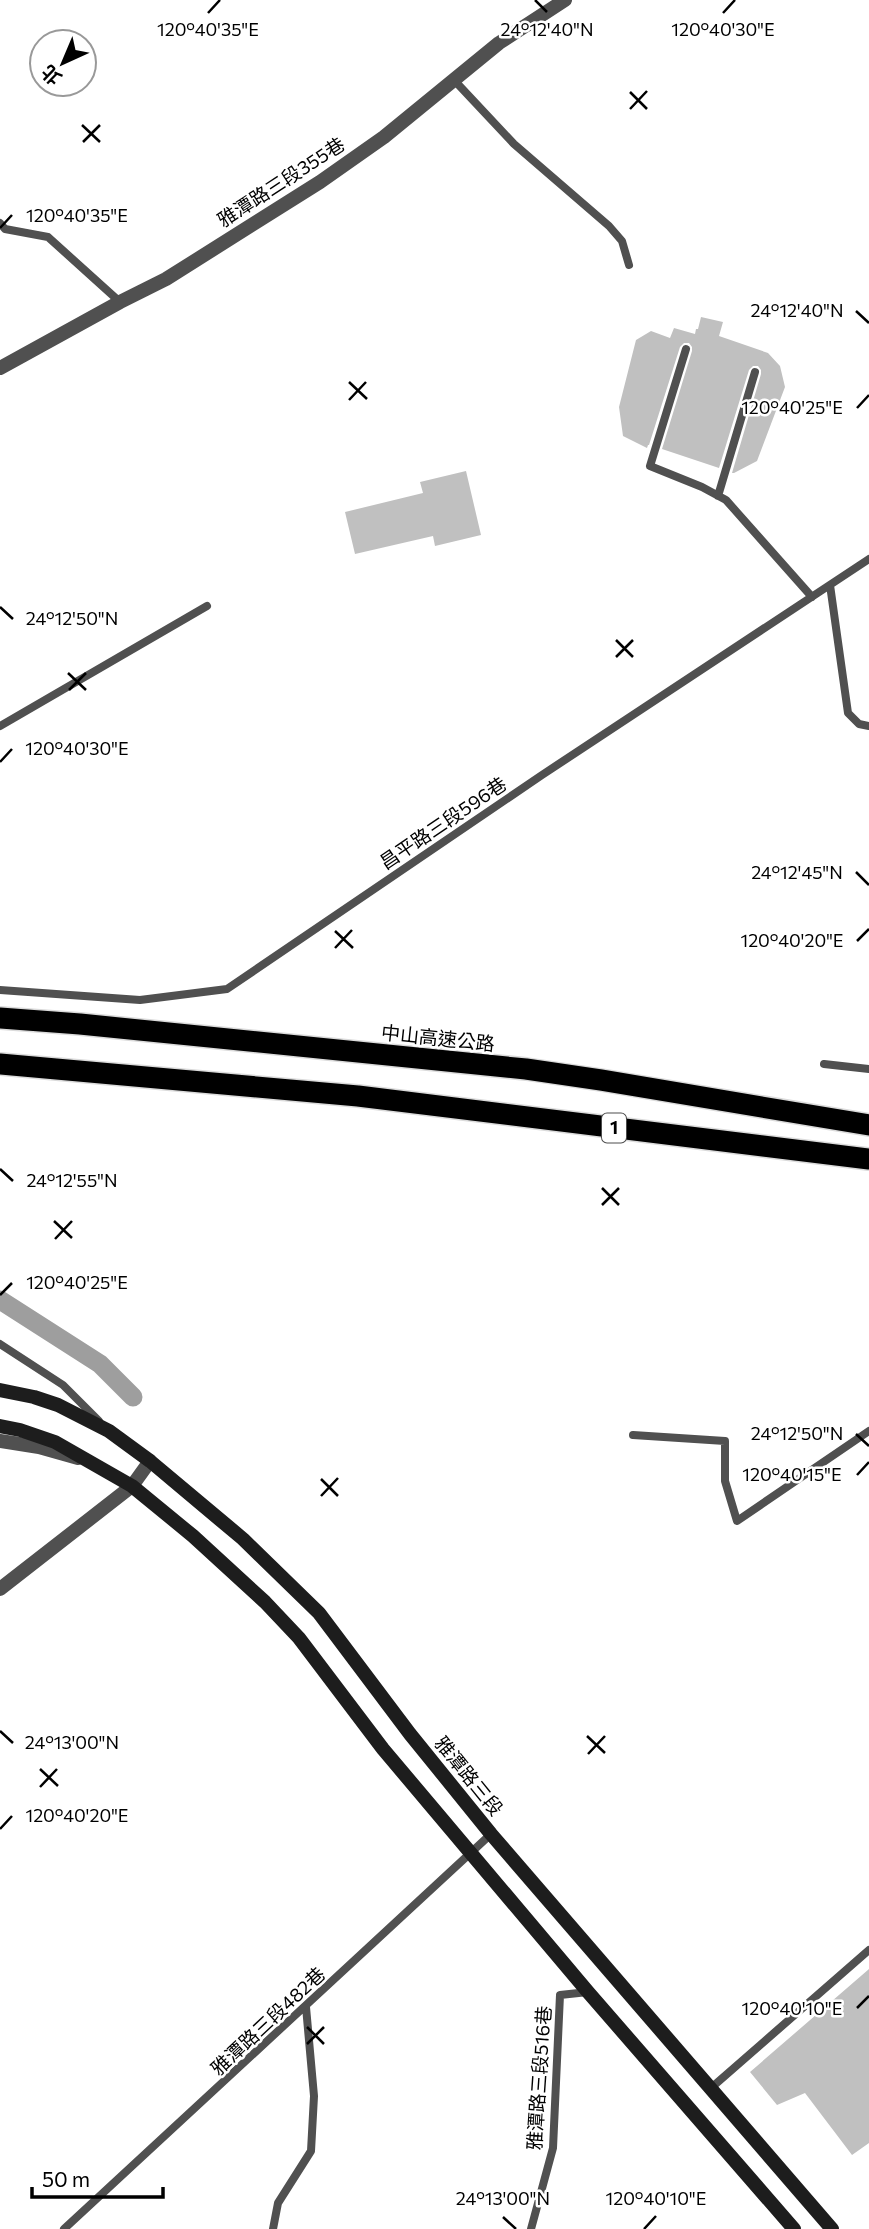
<svg xmlns="http://www.w3.org/2000/svg" width="869" height="2229" font-family="Commissioner,'Noto Sans TC',sans-serif">
	<rect width="100%" height="100%" fill="#fff"/>
	<g fill="none" stroke-linecap="round" stroke-linejoin="round">
		<path stroke="#9e9e9e" stroke-width="19" d="M0,1300L100,1364L133,1397"/>
	</g>
	<path fill="#c0c0c0" d="M701,317L723,322L719,336L768,353L780,366L785,387L757,461L734,473H732L761,374V370L758,366H753L749,370L719,468L662,449L692,351V347L689,343H684L680,347L649,445H648L647,448L623,436L619,407L636,340L651,331L670,338L674,328L695,334L696,329H698Z
		M466,471L481,535L435,546L433,536L355,554L345,512L423,493L420,482Z
		M869,1969V2143L852,2155L805,2093L777,2105L750,2072Z"/>
	<g fill="none" stroke-linecap="round" stroke-linejoin="round">
		<g stroke="#dbdbdb" stroke-width="24">
			<path id="highway" d="M0,1018L80,1024L526,1069L601,1080L869,1125
				M0,1064L358,1096L869,1159"/>
		</g>
		<path stroke="#505050" stroke-width="8" d="M454,80L514,144L609,226L622,241L629,265
			M0,223L5,229L48,237L120,302
			M686,349L650,466L702,487L726,500L812,597
			M718,496L755,372
			M830,585L848,713L859,724L869,726
			M0,726L207,606
			M0,990L140,1000L227,989L542,775L869,559
			M824,1064L869,1069
			M0,1344L63,1385L99,1421
			M633,1435L725,1441V1481L737,1521L869,1431
			M711,2088L869,1950
			M64,2229L491,1834
			M273,2229L278,2203L311,2151L314,2096L306,2007
			M531,2229L553,2148L560,1995L588,1992"/>
		<path stroke="#505050" stroke-width="14" d="M0,368L120,302L166,279L320,182L384,137L499,43L565,0
			M0,1441L39,1447L78,1458
			M0,1589L132,1486L150,1461"/>
		<path stroke="#1d1d1d" stroke-width="14" d="M0,1390L34,1397L58,1405L109,1431L150,1461L243,1539L319,1613L410,1734L491,1834L832,2229
			M0,1426L20,1430L55,1442L132,1486L193,1536L265,1602L299,1638L383,1749L588,1992L794,2229"/>
		<use href="#highway" stroke="#000" stroke-width="21"/>
	</g>
	<path fill="none" stroke="#000" stroke-width="2.5" d="M535,0L547,12M208,13L220,0M723,13L735,0M630,92L647,109M630,109L647,91M82,125L100,142M83,142L100,125M0,228L12,215M856,311L869,323M349,382L367,399M349,400L366,382M857,408L869,395M0,607L13,619M616,640L633,657M616,657L633,640M68,673L86,690M69,690L86,673M0,762L12,749M856,872L869,885M335,931L353,948M857,941L869,929M335,948L352,930M0,1169L13,1181M602,1188L619,1205M602,1205L619,1188M54,1221L72,1238M55,1239L72,1221M0,1295L12,1283M856,1434L869,1446M857,1475L869,1462M321,1479L338,1496M321,1496L338,1478M0,1731L13,1743M587,1736L605,1753M588,1754L605,1736M40,1769L58,1786M40,1787L57,1769M0,1829L12,1816M857,2008L869,1996M307,2027L324,2044M307,2044L324,2027M503,2217L516,2229M644,2229L656,2216"/>
	<g text-anchor="middle" stroke-width="5" stroke-linejoin="round" paint-order="stroke">
		<rect fill="#fff" stroke="#4c4c4c" stroke-width="2" x="602" y="1113.5" width="24" height="29" rx="5"/>
		<g font-size="18" font-weight="bold" fill="#000">
			<text x="614" y="1134">1</text>
		</g>
		<g font-size="19" fill="#000" stroke="#fff">
			<text transform="translate(281 182) rotate(-33)" y="7">雅潭路三段355巷</text>
			<text transform="translate(443 823) rotate(-34)" y="7">昌平路三段596巷</text>
			<text transform="translate(438 1038) rotate(6)" y="7">中山高速公路</text>
			<text transform="translate(469 1776) rotate(51)" y="7">雅潭路三段</text>
			<text transform="translate(268 2021) rotate(-43)" y="7">雅潭路三段482巷</text>
			<text transform="translate(539 2078) rotate(-86)" y="7">雅潭路三段516巷</text>
		</g>
	</g>
	<g font-size="18" text-anchor="middle" fill="#000" stroke="#fff" stroke-width="5" stroke-linejoin="round" paint-order="stroke">
		<text x="547" y="36">24°12'40"N</text>
		<text x="723" y="36">120°40'30"E</text>
		<text x="208" y="36">120°40'35"E</text>
		<text x="77" y="222">120°40'35"E</text>
		<text x="797" y="317">24°12'40"N</text>
		<text x="792" y="414">120°40'25"E</text>
		<text x="72" y="625">24°12'50"N</text>
		<text x="77" y="755">120°40'30"E</text>
		<text x="797" y="879">24°12'45"N</text>
		<text x="792" y="947">120°40'20"E</text>
		<text x="72" y="1187">24°12'55"N</text>
		<text x="77" y="1289">120°40'25"E</text>
		<text x="797" y="1440">24°12'50"N</text>
		<text x="792" y="1481">120°40'15"E</text>
		<text x="72" y="1749">24°13'00"N</text>
		<text x="77" y="1822">120°40'20"E</text>
		<text x="792" y="2015">120°40'10"E</text>
		<text x="656" y="2205">120°40'10"E</text>
		<text x="503" y="2205">24°13'00"N</text>
	</g>
	<g transform="translate(63 63) rotate(224)"><circle r="33" fill="#ffffff" stroke="#999999" stroke-width="2"/>
	<path d="M0-5L12 26L0 18L-12 26Z" fill="#000000"/>
	<text y="-10" font-size="19" font-weight="bold" text-anchor="middle" fill="#000000">北</text>
	</g>
	<path d="M32 2187v10h131v-10" fill="none" stroke="#000000" stroke-width="3.5"/>
	<text x="42" y="2187" font-size="21" fill="#000000" stroke="#ffffff" stroke-width="5" paint-order="stroke">50 m</text>
</svg>
